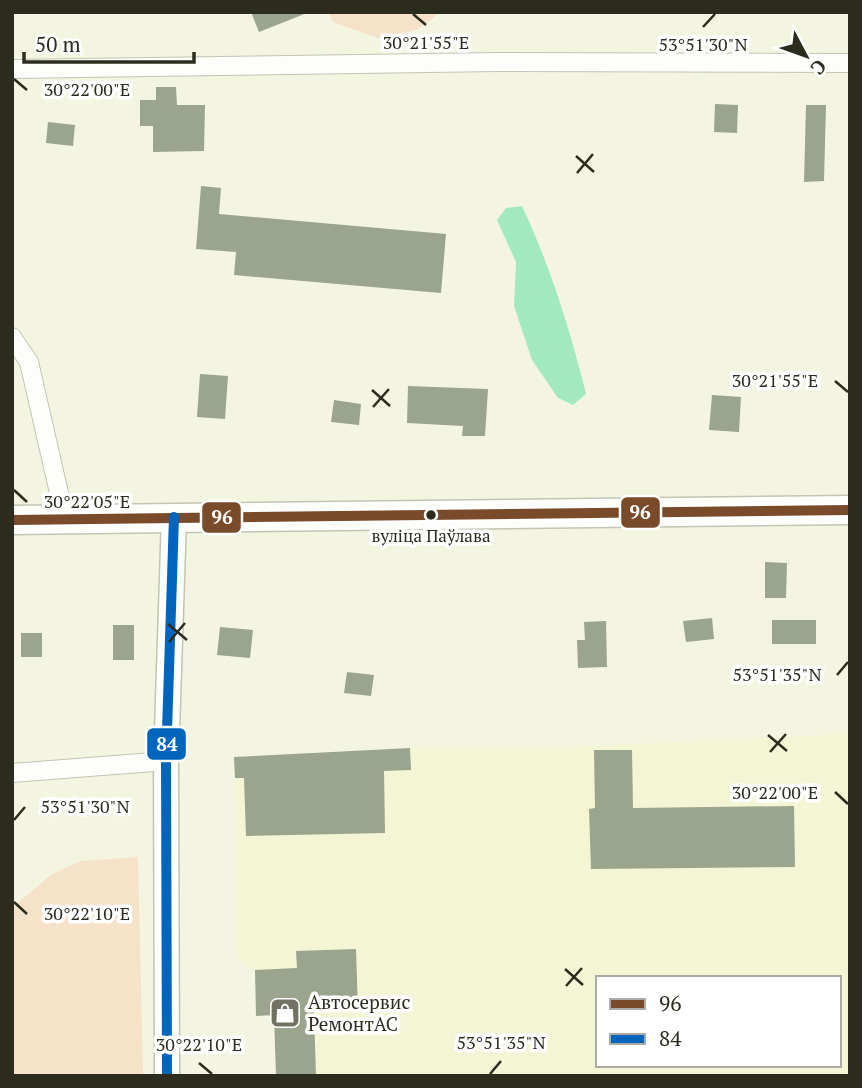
<svg xmlns="http://www.w3.org/2000/svg" width="862" height="1088" font-family="'PT Serif',serif">
	<rect width="100%" height="100%" fill="#f4f5e1"/>
	<path fill="#f3f5d4" fill-rule="evenodd" d="M850,734V1076H276L274,1016H256L255,970L237,958L234,757L410,748L522,749ZM598,978H839V1065H598Z"/>
	<path fill="#f6e1c9" d="M329,12H441L417,30L378,38L333,22Z
		M138,857L143,1076H12V908L52,874L81,861Z"/>
	<path fill="#a2e9bf" d="M522,206C550,266 570,329 586,394L573,405L558,398L532,360L514,306L516,262L497,220L506,208Z"/>
	<path fill="#9ba48c" d="M251,12H307V13L259,32Z
		M156,87H176L177,105H205L204,151L153,152V126H140V100H156Z
		M715,104L738,105L737,133L714,132Z
		M806,105H826L824,181L804,182Z
		M48,122L75,125L73,146L46,143Z
		M201,186L221,188L219,214L446,234L441,293L234,275L236,252L196,249Z
		M200,374L228,376L225,419L197,417Z
		M408,386L488,389L485,436H462L463,426L407,423Z
		M712,395L741,397L739,432L709,430Z
		M334,400L361,404L359,425L331,422Z
		M765,562L787,563L786,598H765Z
		M712,618L714,639L686,642L683,621Z
		M772,620H816V644H772Z
		M606,621L607,667L578,668L577,640H585L584,622Z
		M113,625H134V660H113Z
		M220,627L253,630L250,658L217,655Z
		M21,633H42V657H21Z
		M347,672L374,675L371,696L344,693Z
		M410,748L411,770L384,771L385,833L246,836L244,778H235L234,757Z
		M594,750H632L633,808L794,806L795,867L591,869L589,809L595,808Z
		M356,949L358,1010L314,1011L316,1076H276L274,1015L256,1016L255,970L297,968L296,951Z"/>
	<g fill="none" stroke-linecap="round" stroke-linejoin="round">
		<g stroke="#c3c4b4" stroke-width="20">
			<path id="minor" d="M12,69L498,62L850,63
				M12,337L29,362L65,519
				M12,773L166,761"/>
		</g>
		<g stroke="#c3c4b4" stroke-width="27">
			<path id="secondary" d="M167,1076L166,761L174,517"/>
		</g>
		<g stroke="#c3c4b4" stroke-width="31">
			<path id="primary" d="M12,520L850,510"/>
		</g>
		<use href="#minor" stroke="#fdfefa" stroke-width="18"/>
		<use href="#secondary" stroke="#fdfefa" stroke-width="24"/>
		<use href="#primary" stroke="#fdfefa" stroke-width="28"/>
		<g stroke="#fff" stroke-width="16">
			<path id="bus-1" d="M12,520L850,510"/>
		</g>
		<g stroke="#fff" stroke-width="16">
			<path id="bus-2" d="M167,1076L166,761L174,517"/>
		</g>
		<use href="#bus-1" stroke="#7a4b2a" stroke-width="10"/>
		<use href="#bus-2" stroke="#0065bd" stroke-width="10"/>
	</g>
	<path fill="none" stroke="#2c2c1e" stroke-width="2.5" d="M413,14L426,25M703,27L715,14M14,79L27,90M576,156L594,172M577,173L593,154M835,381L848,392M372,390L390,406M373,407L389,389M14,490L27,502M168,624L187,640M169,642L185,623M837,675L848,662M768,735L787,751M770,752L786,734M835,792L848,804M14,820L25,807M14,902L27,914M565,969L583,985M566,986L582,968M199,1063L212,1074M490,1074L501,1061"/>
	<defs>
		<g id="shop-square" transform="scale(1.575)"><rect x="-9" y="-9" width="18" height="18" rx="4" fill="#727262" stroke="#fff"/><path d="M-5-2.5h2.3a2.7 3.5 0 0 1 5.4 0H5L5.5 6h-11ZM-1.5-2.5h3a1.5 2.3 0 0 0-3 0Z" fill="#fff"/></g>
	</defs>
	<g fill-rule="evenodd">
		<use href="#shop-square" x="285" y="1013"/>
	</g>
	<circle fill="#2c2c1e" stroke="#fff" stroke-width="2.5" cx="431" cy="515" r="6"/>
	<g text-anchor="middle" stroke-width="7" stroke-linejoin="round" paint-order="stroke">
		<g font-size="17" fill="#2c2c1e" stroke="#fff">
			<text x="431" y="542">вуліца Паўлава</text>
		</g>
		<g font-size="19" fill="#2c2c1e" stroke="#fff" text-anchor="start">
			<text x="308" y="1009">Автосервис<tspan x="308" dy="22">РемонтАС</tspan></text>
		</g>
	</g>
	<g font-size="18" text-anchor="middle" fill="#2c2c1e" stroke="#fff" stroke-width="7" stroke-linejoin="round" paint-order="stroke">
		<text x="426" y="49">30°21'55"E</text>
		<text x="703" y="51">53°51'30"N</text>
		<text x="87" y="96">30°22'00"E</text>
		<text x="775" y="387">30°21'55"E</text>
		<text x="87" y="508">30°22'05"E</text>
		<text x="777" y="681">53°51'35"N</text>
		<text x="775" y="799">30°22'00"E</text>
		<text x="85" y="813">53°51'30"N</text>
		<text x="87" y="920">30°22'10"E</text>
		<text x="501" y="1049">53°51'35"N</text>
		<text x="199" y="1051">30°22'10"E</text>
	</g>
	<g stroke="#fff" stroke-width="2.5">
		<rect x="620" y="496" width="41" height="33" rx="7" fill="#7a4b2a"/>
		<rect x="201" y="501" width="41" height="33" rx="7" fill="#7a4b2a"/>
		<rect x="146" y="727" width="41" height="34" rx="7" fill="#0065bd"/>
	</g>
	<g font-size="19" text-anchor="middle" font-weight="bold" fill="#fff">
		<text x="640" y="519">96</text>
		<text x="222" y="524">96</text>
		<text x="167" y="751">84</text>
	</g>
	<rect width="862" height="1088" fill="none" stroke="#2c2c1e" stroke-width="28"/>
	<rect x="596" y="976" width="245" height="91" fill="#ffffff" stroke="#ababa5" stroke-width="2"/>
	<rect x="610" y="999" width="35" height="10" fill="#7a4b2a" stroke="#ababa5" stroke-width="2"/>
	<text x="659" y="1011" font-size="21" fill="#2c2c1e">96</text>
	<rect x="610" y="1034" width="35" height="10" fill="#0065bd" stroke="#ababa5" stroke-width="2"/>
	<text x="659" y="1046" font-size="21" fill="#2c2c1e">84</text>
	<g transform="translate(806 56) rotate(131)" stroke="#ffffff" stroke-width="5" paint-order="stroke">
	<path d="M0-5L12 26L0 18L-12 26Z" fill="#2c2c1e"/>
	<text y="-10" font-size="19" font-weight="bold" text-anchor="middle" fill="#2c2c1e">С</text>
	</g>
	<path d="M24 52v10h170v-10" fill="none" stroke="#2c2c1e" stroke-width="3.5"/>
	<text x="35" y="52" font-size="21" fill="#2c2c1e" stroke="#ffffff" stroke-width="5" paint-order="stroke">50 m</text>
</svg>
